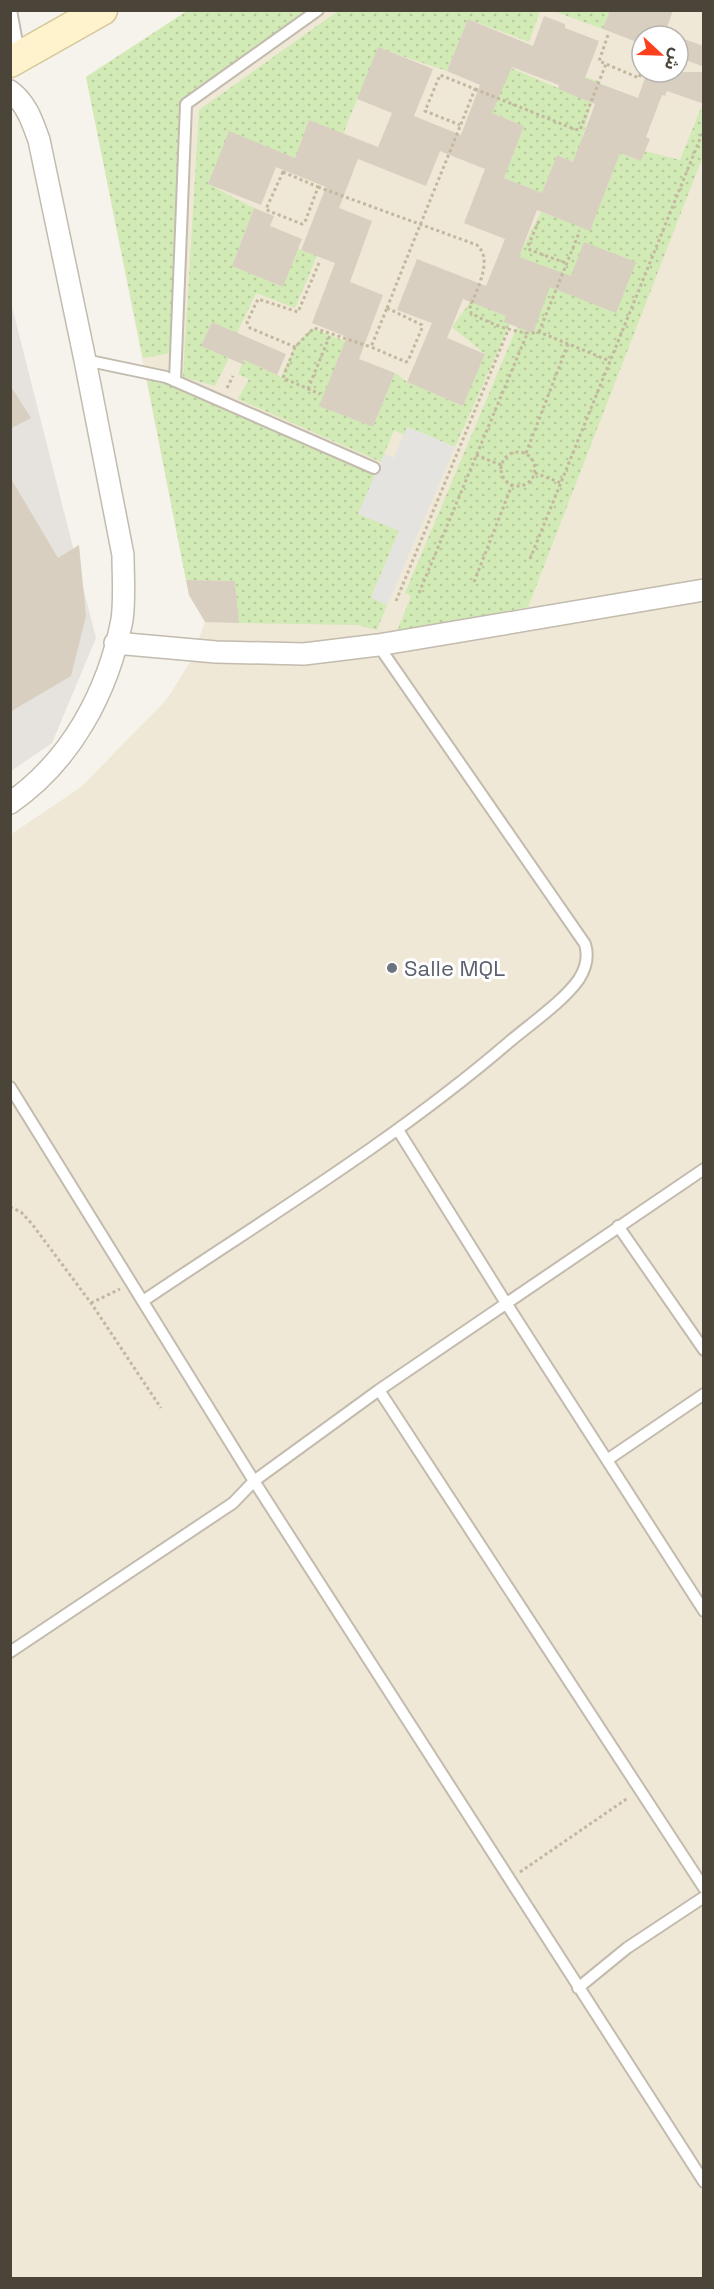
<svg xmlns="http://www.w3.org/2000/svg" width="714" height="2289" font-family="'Space Grotesk','Noto Sans Arabic',sans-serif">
	<defs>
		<pattern id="park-dots" width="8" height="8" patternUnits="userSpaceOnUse" patternTransform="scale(1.5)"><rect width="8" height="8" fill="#d2eab5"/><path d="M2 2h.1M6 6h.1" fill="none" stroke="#b6ca9c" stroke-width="1.8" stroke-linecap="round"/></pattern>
	</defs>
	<rect width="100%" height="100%" fill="#f6f3ec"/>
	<path fill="#e6e2dd" d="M10,299L96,638L52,743L11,771Z"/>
	<path fill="#efe8d6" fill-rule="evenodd" d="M187,11H703V2278L11,2277L10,835L81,787L167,699L190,662L205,622L189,595L86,77ZM642,36H678V72H642Z"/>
	<path fill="url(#park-dots)" d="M187,11H307L183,98L172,353L143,358L86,77Z
		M338,11H540L529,42L468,19L447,71L378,48L343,134L309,120L295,158L229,132L208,184L254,208L232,266L283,287L298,249L317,256L295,308L256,293L237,333L212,322L202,346L229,358L215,386L183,377L199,110Z
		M553,11H610L603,29Z
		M511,68L574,95L581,76L598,81L582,138L641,161L645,151L680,160L703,103V156L528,607L396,634L411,596L405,593L517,327L518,257L541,212L590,230L611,177L557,155L542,193L504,178L524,126L490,112Z
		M471,301L506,316L510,324L455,447L408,427L404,435L394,430L381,462L238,399L249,379L238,374L244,360L281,377L295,345L312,328L347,342L341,352L320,406L373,427L395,373L407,382L463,406L485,354L452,327Z
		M146,375L375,475L370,487L399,531L371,597L387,605L377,630L358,625L239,623L235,581L186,580Z"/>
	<path fill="#e5e3e0" d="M407,427L455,447L387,605L371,598L399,531L358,514L384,454L394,458Z"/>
	<path fill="#d8cfc1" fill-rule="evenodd" d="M610,10H673L664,36H642V44L603,29Z
		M544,16L565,24V28L599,41L585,78L638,98L647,72H704V104L667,91L665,96L662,95L646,137L650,139L641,161L620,153L590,231L537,210L519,257L571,276L584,242L636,262L616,313L550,287L533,333L504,322L506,316L463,299L447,338L485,354L463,406L407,382L432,323L397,310L417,259L486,286L505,239L464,223L485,169L440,151L426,186L358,159L339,208L372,221L350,282L383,295L359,359L395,373L373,427L319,406L347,337L312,323L335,263L301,250L326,187L276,167L261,205L208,184L229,131L295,158L309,120L378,147L392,113L357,99L378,47L433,69L414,116L461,135L480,85L447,71L468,19L533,46ZM512,67L559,85L558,89L595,104L573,162L557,155L542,193L504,178L524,126L492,113Z
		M678,37L704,46V67L678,57Z
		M254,208L274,216L270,226L302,239L283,287L232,266Z
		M212,322L286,354L277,375L244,360L242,364L201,346Z
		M10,385L31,418L10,429Z
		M10,477L58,558L79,545L86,616L71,676L10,712Z
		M186,580L235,581L239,623L205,622L189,595Z"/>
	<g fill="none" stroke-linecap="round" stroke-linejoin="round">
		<g stroke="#c2bbae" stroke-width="14">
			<path id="lane" d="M11,10L19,54
				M85,360L166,377L374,468
				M175,381L186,104L318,10
				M10,1087L254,1481L704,2182
				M398,1130L506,1303L704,1611
				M618,1226L704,1350
				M143,1301C266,1218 395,1140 508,1043C529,1025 564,1001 579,979C586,968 589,957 585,944L378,645
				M379,1390L704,1888
				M607,1460L704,1394
				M10,1652L233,1503L254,1481L379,1390L704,1169
				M578,1988L627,1948L704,1897"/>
		</g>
		<g stroke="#c2bbae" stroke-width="24">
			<path id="street" d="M10,91C27,104 32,121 39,140L85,360L123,555C123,576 125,599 122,620C108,692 71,761 10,803
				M115,643L216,652L304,654L378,645L704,590"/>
		</g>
		<g stroke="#d6c79b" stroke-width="33">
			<path id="secondary" d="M10,62L102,10"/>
		</g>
		<path stroke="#c4b79f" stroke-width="3" stroke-dasharray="3 3" stroke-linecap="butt" d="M608,35L599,61L639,78L642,69
			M475,89L574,129L580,130L606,64
			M283,172L318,187L305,222L302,224L269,211L266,209Z
			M318,187L477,245C494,260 476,290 470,308L471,313C486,322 522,337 539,332L610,361
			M539,221L528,246L530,250L566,263
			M319,263L298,312L258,299L247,322L250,328L295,347L314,328L371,347
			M387,308C416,234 446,162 475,89L440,75L425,111L460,125
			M387,308L422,325V328L408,361L406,362L371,347Z
			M539,332L579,233
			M295,347L283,378L320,394
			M227,388L233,376
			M308,389L330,335
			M501 469a17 17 0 1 1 34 0a17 17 0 1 1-34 0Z
			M526,453L568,344
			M476,455L501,465
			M535,473L561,483
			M530,559L704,129
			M474,582L512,485
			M419,593L527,334
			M396,601L509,328
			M10,1207L21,1212L32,1224L91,1303L161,1408
			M91,1303L120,1289
			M520,1872L628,1798"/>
		<use href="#lane" stroke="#fff" stroke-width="10"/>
		<use href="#street" stroke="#fff" stroke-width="21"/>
		<use href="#secondary" stroke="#fff3cd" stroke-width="30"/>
	</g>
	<circle fill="#6b7280" stroke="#fff" stroke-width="2" cx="392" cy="968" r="6"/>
	<g text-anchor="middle" stroke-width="6" stroke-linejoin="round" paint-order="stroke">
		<g font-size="22" fill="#5b616d" stroke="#fff" text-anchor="start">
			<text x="404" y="976">Salle MQL</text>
		</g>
	</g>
	<rect width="714" height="2289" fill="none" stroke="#4b4439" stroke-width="24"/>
	<g transform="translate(660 54) rotate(112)"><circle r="28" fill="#ffffff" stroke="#b7b4b0" stroke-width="1.5"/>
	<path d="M0-4.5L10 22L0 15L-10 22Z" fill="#fc3f1d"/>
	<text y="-9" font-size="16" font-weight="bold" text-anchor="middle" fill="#4b4439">ش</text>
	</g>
</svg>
